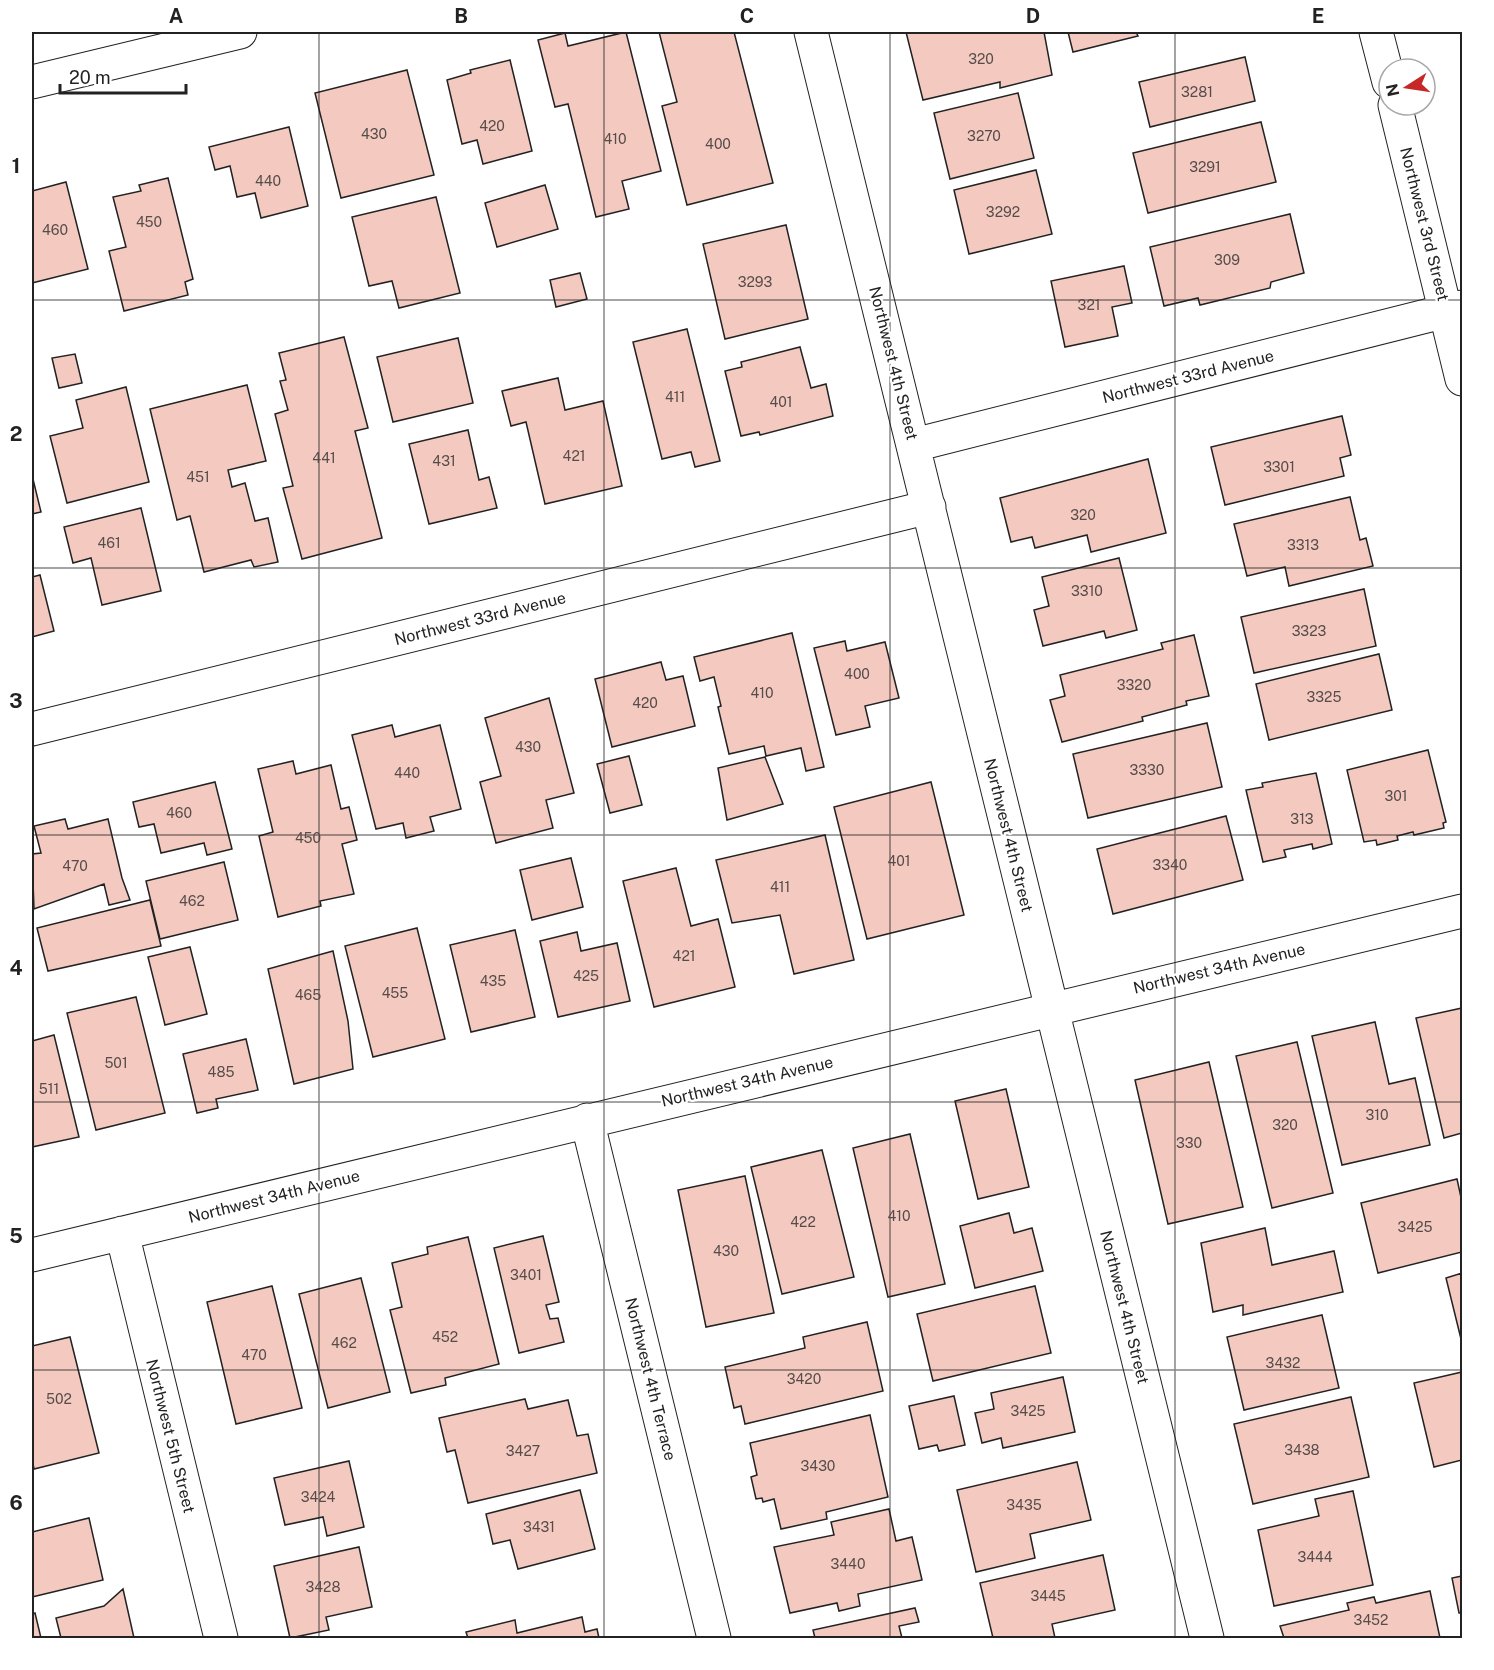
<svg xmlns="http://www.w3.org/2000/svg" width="1494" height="1670" font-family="'Public Sans',sans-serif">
	<rect width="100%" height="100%" fill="#fff"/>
	<path fill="#f3c9c0" stroke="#222" stroke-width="1.5" d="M626,32L661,171L622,181L629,209L596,217L568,104L555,107L538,40L565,33L568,46Z
		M659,32H734L773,183L687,205L662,106L677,102Z
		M906,32H1044L1052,75L1000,88V82L923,100Z
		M1068,32H1136L1138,36L1073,52Z
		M1245,57L1255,101L1150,127L1139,82Z
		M510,60L532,151L483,164L477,140L462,144L447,80L471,73L470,70Z
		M407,70L434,175L341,198L315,93Z
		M1018,93L1034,158L950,179L934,113Z
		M1261,122L1276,182L1148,213L1133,153Z
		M289,127L308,206L261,218L255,193L237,197L230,166L215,170L209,147Z
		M1036,170L1052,234L969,254L954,190Z
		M168,178L193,279L185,282L188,295L124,311L109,251L126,247L113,197L141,191L139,185Z
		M66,182L88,269L32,283V191Z
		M545,185L558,229L497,247L485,203Z
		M436,197L460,293L399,308L392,281L369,286L352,217Z
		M1290,214L1304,273L1271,282L1270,288L1200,305L1198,298L1164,306L1150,247Z
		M786,225L808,319L725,339L703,244Z
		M1124,266L1132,303L1112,307L1118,336L1065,347L1051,281Z
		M580,273L587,299L556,307L550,280Z
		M687,329L720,461L695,467L691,452L662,459L633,342Z
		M344,337L368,428L355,431L382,538L302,559L283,488L293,486L275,414L288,410L280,381L286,380L279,353Z
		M458,338L473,403L393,422L377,357Z
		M800,347L811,388L826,384L833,416L760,435L759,432L741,436L725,371L742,367L741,362Z
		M75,354L82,383L59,388L52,358Z
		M558,378L565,410L603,401L622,486L545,504L526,422L511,426L502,391Z
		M247,385L266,461L228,470L232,487L245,483L255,521L268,518L278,562L254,567L251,560L204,572L190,516L177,520L150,409Z
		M126,387L149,482L67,503L50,436L83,428L76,400Z
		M1342,416L1351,455L1340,458L1344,476L1225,505L1211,447Z
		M468,430L479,480L489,477L497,508L429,524L409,444Z
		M1148,459L1166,533L1091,552L1087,535L1035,548L1032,537L1011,542L1000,498Z
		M32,475L41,512L32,514Z
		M1350,497L1360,540L1366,538L1373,566L1289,586L1285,567L1247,576L1234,524Z
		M141,508L161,591L102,605L91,558L73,563L64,527Z
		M1119,558L1137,630L1106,638L1104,631L1043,646L1034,610L1049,606L1042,577Z
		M40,575L54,631L32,637V577Z
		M1364,589L1376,646L1254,673L1241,617Z
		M792,633L824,767L806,771L801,748L766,756L764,746L729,754L718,707L721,706L714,677L700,681L694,657Z
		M1194,635L1209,696L1186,701L1187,705L1142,717L1143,721L1062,742L1050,700L1065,696L1060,675L1163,649L1161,643Z
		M845,641L847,651L885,642L899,698L865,706L870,727L836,735L814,648Z
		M1379,654L1392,710L1269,740L1256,684Z
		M661,662L666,680L683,676L695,726L612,747L595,679Z
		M549,698L574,793L546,800L553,828L496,843L480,782L501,776L485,718Z
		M1207,723L1222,787L1088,818L1073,754Z
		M392,725L395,737L440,725L461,809L430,817L434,831L406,838L403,823L376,829L352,735Z
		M1428,750L1446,822L1443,823L1444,828L1414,835L1413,832L1397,836L1398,840L1377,845L1376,840L1364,842L1347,770Z
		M629,756L642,805L610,813L597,764Z
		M765,757L783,804L727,820L718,768Z
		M293,761L296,774L331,765L341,809L349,807L357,840L342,844L354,894L320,901L321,906L278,917L259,836L273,832L258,769Z
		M1316,773L1332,844L1313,849L1312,844L1284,850L1286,857L1263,862L1246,790L1263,787L1262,783Z
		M215,782L232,849L207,855L204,843L161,853L154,824L139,827L133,802Z
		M931,782L964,915L867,939L834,807Z
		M1226,816L1243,880L1113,914L1097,849Z
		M65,819L68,829L108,819L122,878L130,900L109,905L104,884L34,909L32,854L41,853L34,826Z
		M825,835L854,960L794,974L780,915L732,923L716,860Z
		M571,858L583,907L532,920L520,870Z
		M224,862L238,920L160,939L146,881Z
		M676,868L691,926L718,919L735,987L654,1007L623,881Z
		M150,900L161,946L48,971L37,928Z
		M417,928L445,1039L373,1057L345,946Z
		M515,930L535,1017L471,1032L450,945Z
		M577,932L581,951L617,943L630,1001L558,1017L540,941Z
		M190,947L207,1014L165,1025L148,957Z
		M333,951L348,1021L353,1069L294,1084L268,969Z
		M136,997L165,1113L96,1130L67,1013Z
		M1462,1008V1133L1444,1138L1416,1018Z
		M1375,1022L1389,1084L1415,1078L1430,1145L1342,1165L1312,1036Z
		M54,1035L79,1137L32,1147V1041Z
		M246,1039L258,1090L216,1099L218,1108L197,1113L183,1054Z
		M1297,1042L1333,1193L1272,1208L1236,1056Z
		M1209,1062L1243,1207L1168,1224L1135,1080Z
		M1006,1089L1029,1187L978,1199L955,1101Z
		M910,1134L945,1284L888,1297L853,1148Z
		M822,1150L854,1277L782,1294L751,1167Z
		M745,1176L774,1313L706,1327L678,1190Z
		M1457,1179L1462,1202V1252L1378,1273L1361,1203Z
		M1009,1213L1014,1233L1032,1228L1043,1271L975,1288L960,1226Z
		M1265,1228L1272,1265L1334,1251L1343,1292L1243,1315V1305L1213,1312L1201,1243Z
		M543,1236L559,1302L546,1305L550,1319L558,1318L564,1342L519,1353L494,1248Z
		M468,1237L499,1364L445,1378L446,1385L411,1393L390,1310L402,1307L392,1263L428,1254L427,1247Z
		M1462,1273V1343L1446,1278Z
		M361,1278L390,1392L328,1408L299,1294Z
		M272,1286L302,1408L236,1424L207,1302Z
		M1035,1286L1051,1353L933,1381L917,1314Z
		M1322,1315L1339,1388L1244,1410L1227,1337Z
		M867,1322L883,1391L745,1424L741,1406L734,1408L725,1367L805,1348L803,1337Z
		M70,1337L99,1453L34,1469L32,1459V1346Z
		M1462,1372V1460L1434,1467L1414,1383Z
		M1063,1377L1075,1432L1003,1448L1001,1438L982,1443L975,1413L994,1409L991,1393Z
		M954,1396L965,1445L939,1451L937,1445L919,1449L909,1406Z
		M1351,1397L1369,1477L1253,1504L1234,1424Z
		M525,1399L528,1409L568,1400L577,1436L588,1434L597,1473L468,1503L455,1450L447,1452L439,1418Z
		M870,1415L888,1497L826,1512L827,1519L781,1529L774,1499L763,1502L762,1498L756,1499L751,1477L757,1475L750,1443Z
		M349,1461L364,1527L327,1536L323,1517L285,1525L274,1478Z
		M1077,1462L1091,1520L1030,1534L1035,1558L976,1572L957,1490Z
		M580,1490L595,1549L518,1569L510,1540L493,1544L486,1514Z
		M1353,1491L1373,1585L1274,1606L1258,1530L1319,1516L1315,1499Z
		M889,1509L896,1541L912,1537L922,1580L858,1594L860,1606L839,1611L837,1603L790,1613L774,1547L834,1535L831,1522Z
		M89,1518L103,1580L32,1597V1532Z
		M359,1547L372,1607L326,1617L329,1630L290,1638L274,1566Z
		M1103,1555L1115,1610L1052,1624L1055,1638H993L980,1583Z
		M1462,1576V1613H1459L1452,1578Z
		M123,1589L134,1638H61L56,1618L104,1606Z
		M1430,1591L1440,1638H1284L1280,1626L1349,1610L1347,1603L1374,1597L1376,1603Z
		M915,1608L919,1622L899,1626L902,1638H815L813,1630Z
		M35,1613L41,1638H32V1614Z
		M582,1617L585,1632L597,1629L599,1638H468L466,1632L515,1620L517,1633Z"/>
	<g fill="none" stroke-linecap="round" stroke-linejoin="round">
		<g stroke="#222" stroke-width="35">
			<path id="street" d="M811,32L1207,1638
				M1376,32L1389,82
				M32,82L240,32
				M1395,105L1462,379
				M914,445L1462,307
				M32,729L929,507
				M587,1120L714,1638
				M122,1233L221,1638
				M32,1255L1462,911"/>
		</g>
		<use href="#street" stroke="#fff" stroke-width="33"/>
	</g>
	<path fill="none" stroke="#222" stroke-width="1.5" stroke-opacity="0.55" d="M319,32V1638M604,32V1638M890,32V1638M1175,32V1638M32,300H1462M32,568H1462M32,835H1462M32,1102H1462M32,1370H1462"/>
	<g text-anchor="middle" stroke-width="4.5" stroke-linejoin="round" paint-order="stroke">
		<g font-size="14" fill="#564c4a">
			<text x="981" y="64">320</text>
			<text x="1197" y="97">3281</text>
			<text x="492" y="131">420</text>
			<text x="374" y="139">430</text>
			<text x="984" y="141">3270</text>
			<text x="615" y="144">410</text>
			<text x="718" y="149">400</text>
			<text x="1205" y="172">3291</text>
			<text x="268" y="186">440</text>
			<text x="1003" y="217">3292</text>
			<text x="149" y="227">450</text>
			<text x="55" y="235">460</text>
			<text x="1227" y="265">309</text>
			<text x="755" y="287">3293</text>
			<text x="1089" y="310">321</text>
			<text x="675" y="402">411</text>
			<text x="781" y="407">401</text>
			<text x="574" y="461">421</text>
			<text x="324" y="463">441</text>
			<text x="444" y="466">431</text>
			<text x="1279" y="472">3301</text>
			<text x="198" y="482">451</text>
			<text x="1083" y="520">320</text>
			<text x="109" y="548">461</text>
			<text x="1303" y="550">3313</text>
			<text x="1087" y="596">3310</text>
			<text x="1309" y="636">3323</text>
			<text x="857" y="679">400</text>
			<text x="1134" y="690">3320</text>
			<text x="762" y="698">410</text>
			<text x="1324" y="702">3325</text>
			<text x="645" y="708">420</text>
			<text x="528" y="752">430</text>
			<text x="1147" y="775">3330</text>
			<text x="407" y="778">440</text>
			<text x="1396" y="801">301</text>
			<text x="179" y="818">460</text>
			<text x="1302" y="824">313</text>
			<text x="308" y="843">450</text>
			<text x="899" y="866">401</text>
			<text x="1170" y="870">3340</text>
			<text x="75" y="871">470</text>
			<text x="780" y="892">411</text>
			<text x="192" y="906">462</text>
			<text x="684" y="961">421</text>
			<text x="586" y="981">425</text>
			<text x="493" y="986">435</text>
			<text x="395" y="998">455</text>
			<text x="308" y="1000">465</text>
			<text x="116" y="1068">501</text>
			<text x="221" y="1077">485</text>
			<text x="49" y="1094">511</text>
			<text x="1377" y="1120">310</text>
			<text x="1285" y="1130">320</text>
			<text x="1189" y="1148">330</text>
			<text x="899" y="1221">410</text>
			<text x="803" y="1227">422</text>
			<text x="1415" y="1232">3425</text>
			<text x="726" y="1256">430</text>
			<text x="526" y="1280">3401</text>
			<text x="445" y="1342">452</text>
			<text x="344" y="1348">462</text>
			<text x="254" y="1360">470</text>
			<text x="1283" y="1368">3432</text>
			<text x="804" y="1384">3420</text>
			<text x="59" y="1404">502</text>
			<text x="1028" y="1416">3425</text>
			<text x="1302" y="1455">3438</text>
			<text x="523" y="1456">3427</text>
			<text x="818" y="1471">3430</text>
			<text x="318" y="1502">3424</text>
			<text x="1024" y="1510">3435</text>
			<text x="539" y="1532">3431</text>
			<text x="1315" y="1562">3444</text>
			<text x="848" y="1569">3440</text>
			<text x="323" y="1592">3428</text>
			<text x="1048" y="1601">3445</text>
			<text x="1371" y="1625">3452</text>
		</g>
		<g font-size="16" fill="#222" stroke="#fff">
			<text transform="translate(1425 224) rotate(76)" y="6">Northwest 3rd Street</text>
			<text transform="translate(894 363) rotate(76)" y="6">Northwest 4th Street</text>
			<text transform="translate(1188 376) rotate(-14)" y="6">Northwest 33rd Avenue</text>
			<text transform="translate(480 618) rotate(-14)" y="6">Northwest 33rd Avenue</text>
			<text transform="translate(1009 835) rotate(76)" y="6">Northwest 4th Street</text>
			<text transform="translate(1219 968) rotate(-13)" y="6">Northwest 34th Avenue</text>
			<text transform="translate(747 1081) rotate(-13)" y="6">Northwest 34th Avenue</text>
			<text transform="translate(274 1196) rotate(-14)" y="6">Northwest 34th Avenue</text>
			<text transform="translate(1125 1307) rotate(76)" y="6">Northwest 4th Street</text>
			<text transform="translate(651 1379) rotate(76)" y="6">Northwest 4th Terrace</text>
			<text transform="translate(171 1436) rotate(76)" y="6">Northwest 5th Street</text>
		</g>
	</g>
	<rect width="1494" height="1670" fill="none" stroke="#ffffff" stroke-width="66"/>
	<g transform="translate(1407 87) rotate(258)"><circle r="28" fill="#ffffff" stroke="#a7a7a7" stroke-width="1.5"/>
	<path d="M0-4.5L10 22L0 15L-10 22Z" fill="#c62828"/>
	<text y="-9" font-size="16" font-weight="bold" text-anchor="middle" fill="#222222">N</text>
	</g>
	<path d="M60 84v9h126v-9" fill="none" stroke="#222222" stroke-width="3"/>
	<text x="69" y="84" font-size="18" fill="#222222" stroke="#ffffff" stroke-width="4.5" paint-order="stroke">20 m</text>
	<rect x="33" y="33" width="1428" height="1604" fill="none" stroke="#222" stroke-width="2"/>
	<g font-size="20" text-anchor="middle" font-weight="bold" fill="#222">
		<text x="176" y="23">A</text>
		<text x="461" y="23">B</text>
		<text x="747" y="23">C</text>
		<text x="1033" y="23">D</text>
		<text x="1318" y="23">E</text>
		<text x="16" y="173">1</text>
		<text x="16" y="441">2</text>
		<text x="16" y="708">3</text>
		<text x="16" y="975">4</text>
		<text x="16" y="1243">5</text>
		<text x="16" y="1510">6</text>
	</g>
</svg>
